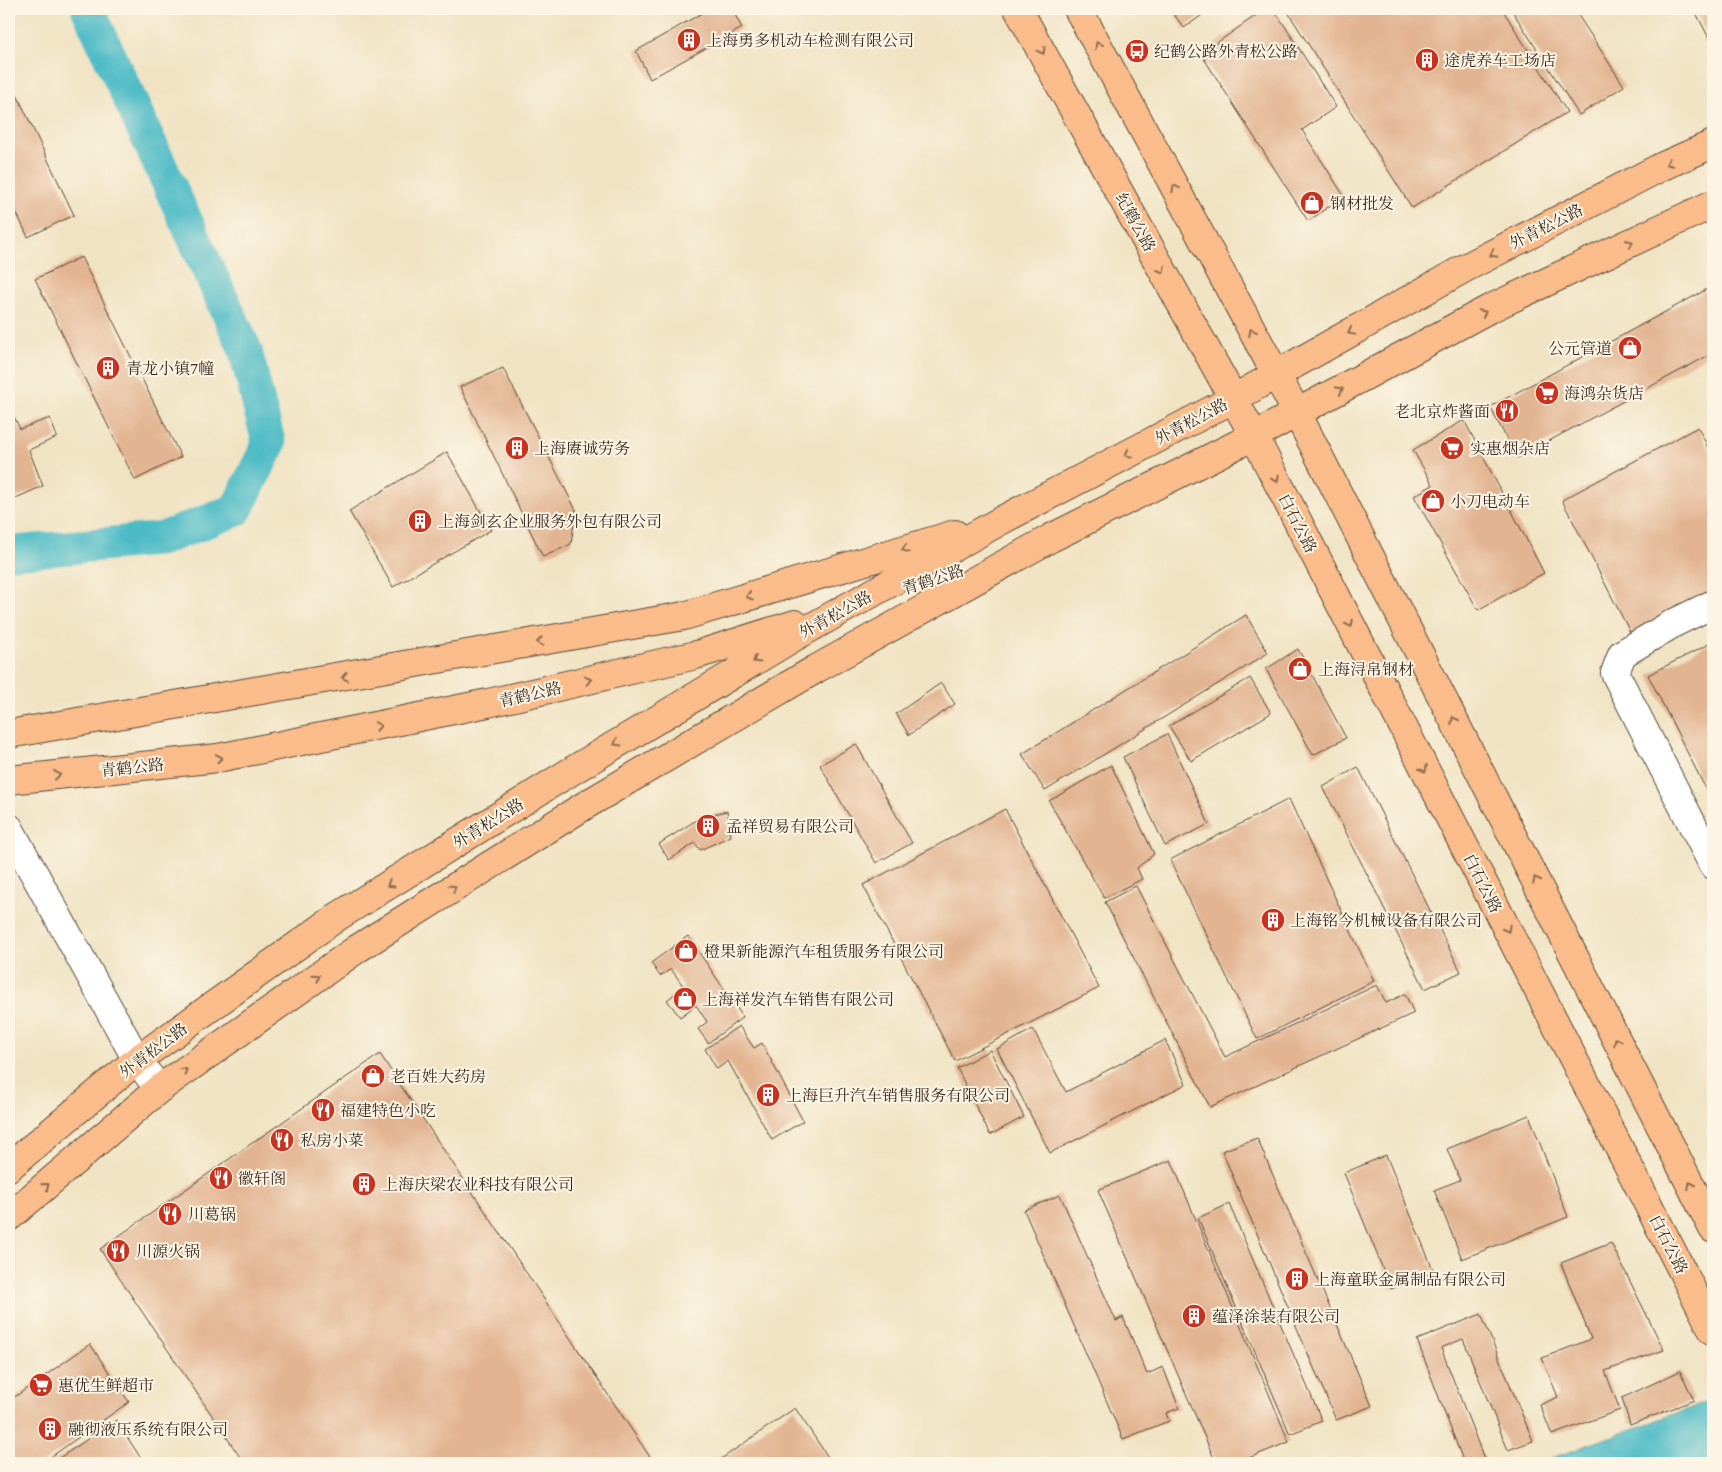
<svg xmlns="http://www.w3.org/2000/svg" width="1722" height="1472" font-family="Cardo,'Noto Serif SC',serif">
	<rect width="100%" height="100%" fill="#fcf5e5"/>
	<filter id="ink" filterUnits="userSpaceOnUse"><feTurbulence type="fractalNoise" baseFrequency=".02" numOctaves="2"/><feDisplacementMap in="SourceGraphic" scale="10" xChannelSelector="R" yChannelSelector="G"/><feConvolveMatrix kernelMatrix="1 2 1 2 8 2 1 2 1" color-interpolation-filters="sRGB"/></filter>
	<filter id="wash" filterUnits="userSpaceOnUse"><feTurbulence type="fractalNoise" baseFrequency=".0096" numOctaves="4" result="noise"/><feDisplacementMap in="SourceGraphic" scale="20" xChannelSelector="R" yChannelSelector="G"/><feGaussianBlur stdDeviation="1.12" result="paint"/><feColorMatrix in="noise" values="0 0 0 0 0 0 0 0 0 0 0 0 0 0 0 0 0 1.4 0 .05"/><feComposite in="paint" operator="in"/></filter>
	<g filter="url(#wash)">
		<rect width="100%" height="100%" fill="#f0e3c3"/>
		<path fill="#4ebbc6" stroke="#447272" d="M1713,1400V1463H1538Z"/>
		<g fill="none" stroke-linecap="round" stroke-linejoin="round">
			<path stroke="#4ebbc6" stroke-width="34" d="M9,553L161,539L236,510L269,444L245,349L88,9"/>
		</g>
		<g id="blocks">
			<path fill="#e2b491" d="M709,9H732L742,28L650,79L636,51Z
				M1170,9H1208L1209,10L1184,28Z
				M1265,9H1274L1336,107L1302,130L1344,196L1308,221L1201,54Z
				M1286,9H1502L1567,112L1412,208Z
				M1511,9H1574L1624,86L1579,115Z
				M1694,9H1713V46Z
				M9,78L74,215L28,237L9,197Z
				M81,257L181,457L135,480L35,279Z
				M1713,286V353L1517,458L1490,407Z
				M503,368L576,510L571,544L543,557L460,387Z
				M9,406L20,429L50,418L57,437L29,450L43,486L9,501Z
				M1464,420L1544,573L1478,610L1414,496L1433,485L1413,450Z
				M1698,427L1713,458V593L1632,636L1562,500Z
				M447,452L491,530L393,587L349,511Z
				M1246,615L1268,653L1045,791L1022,754Z
				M1713,642V803L1648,675Z
				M1298,649L1346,738L1313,755L1266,669Z
				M1250,678L1271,713L1191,761L1169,726Z
				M941,683L955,704L909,735L896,714Z
				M1167,734L1209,824L1165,846L1123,757Z
				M856,744L912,843L876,863L820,765Z
				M1111,765L1154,854L1137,868L1142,879L1104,898L1049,801Z
				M1358,767L1461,972L1425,989L1323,787Z
				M1289,799L1374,981L1257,1039L1170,860Z
				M1005,809L1099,988L955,1061L863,885Z
				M727,811L731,836L700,850L695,843L669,860L659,844L701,817Z
				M1136,886L1225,1057L1377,985L1386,1003L1405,994L1414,1013L1210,1107L1105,902Z
				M688,936L743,1017L708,1043L698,1029L707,1022L696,1005L680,1017L667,1000L684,987L671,969L660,976L651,963Z
				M739,1026L754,1048L762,1043L803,1121L772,1140L728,1061L717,1069L705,1049Z
				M1033,1029L1066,1092L1165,1040L1186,1084L1050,1153L997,1049Z
				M990,1050L1024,1117L990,1135L957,1068Z
				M380,1054L403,1089L654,1463H244L120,1279L100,1249Z
				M1529,1115L1568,1217L1462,1259L1434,1190L1460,1180L1447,1149Z
				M1257,1138L1372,1406L1336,1420L1222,1151Z
				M1386,1155L1434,1272L1391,1289L1344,1173Z
				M1171,1160L1289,1442L1236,1463H1216L1098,1190Z
				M1060,1195L1116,1321L1123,1317L1147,1374L1163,1367L1179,1408L1166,1413L1169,1421L1123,1439L1024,1210Z
				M1229,1204L1322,1421L1290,1434L1198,1218Z
				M1611,1243L1664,1350L1605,1371L1620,1410L1552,1435L1540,1405L1558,1397L1542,1358L1591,1339L1561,1263Z
				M1481,1314L1533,1441L1508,1450L1463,1339L1441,1348L1485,1461L1464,1463L1417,1340Z
				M90,1344L129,1402L42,1463H14L9,1455V1401Z
				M1680,1371L1694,1400L1630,1425L1622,1398Z
				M795,1408L832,1463H724L721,1459Z
				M116,1420L144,1463H52Z"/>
		</g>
	</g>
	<g filter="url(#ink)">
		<use href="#blocks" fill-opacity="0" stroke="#564637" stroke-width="1"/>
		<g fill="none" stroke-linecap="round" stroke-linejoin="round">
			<g stroke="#564637" stroke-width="30">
				<path id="minor" d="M1713,604L1674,623L1622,654L1615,673L1713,865
					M9,828L137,1060L159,1089"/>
			</g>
			<g stroke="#564637" stroke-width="30">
				<path id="major" d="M1018,9L1254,436L1713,1331
					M1078,9L1297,413L1713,1229
					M9,734L684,616L955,534
					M9,780L218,758L488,703L696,655L795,624
					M9,1167L137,1060L337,917L565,775L796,636L1002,520L1233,399L1465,268L1663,166L1713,144
					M9,1217L159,1089L357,949L584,806L816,669L1051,538L1254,436L1489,309L1713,204"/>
			</g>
			<use href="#minor" stroke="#fff" stroke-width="28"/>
			<use href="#major" stroke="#f9bc8a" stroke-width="28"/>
		</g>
		<defs><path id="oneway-chevron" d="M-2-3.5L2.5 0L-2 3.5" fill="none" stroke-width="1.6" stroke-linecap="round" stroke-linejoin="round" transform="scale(1.25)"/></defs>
		<g stroke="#906c4f">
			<use href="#oneway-chevron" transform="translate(1098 45) rotate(-120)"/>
			<use href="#oneway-chevron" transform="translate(1042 51) rotate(61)"/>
			<use href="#oneway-chevron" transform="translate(1669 163) rotate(156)"/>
			<use href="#oneway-chevron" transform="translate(1175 188) rotate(-118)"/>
			<use href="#oneway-chevron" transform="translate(1630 243) rotate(-25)"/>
			<use href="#oneway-chevron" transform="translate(1493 254) rotate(153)"/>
			<use href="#oneway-chevron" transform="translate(1162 270) rotate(61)"/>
			<use href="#oneway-chevron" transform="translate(1483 313) rotate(-28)"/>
			<use href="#oneway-chevron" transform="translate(1252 332) rotate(-118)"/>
			<use href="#oneway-chevron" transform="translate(1351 332) rotate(151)"/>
			<use href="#oneway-chevron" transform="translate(1340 390) rotate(-28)"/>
			<use href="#oneway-chevron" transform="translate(1128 454) rotate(152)"/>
			<use href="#oneway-chevron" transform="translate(1276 479) rotate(63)"/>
			<use href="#oneway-chevron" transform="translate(905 549) rotate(163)"/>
			<use href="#oneway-chevron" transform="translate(749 596) rotate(163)"/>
			<use href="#oneway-chevron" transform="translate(1350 624) rotate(63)"/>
			<use href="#oneway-chevron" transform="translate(540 642) rotate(170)"/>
			<use href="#oneway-chevron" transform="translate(756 660) rotate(149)"/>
			<use href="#oneway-chevron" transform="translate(345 677) rotate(170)"/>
			<use href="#oneway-chevron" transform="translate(588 680) rotate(-13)"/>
			<use href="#oneway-chevron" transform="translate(1454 720) rotate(-117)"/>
			<use href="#oneway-chevron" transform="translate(378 726) rotate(-11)"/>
			<use href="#oneway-chevron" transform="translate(617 743) rotate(149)"/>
			<use href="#oneway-chevron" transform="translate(219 758) rotate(-9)"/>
			<use href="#oneway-chevron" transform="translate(1424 769) rotate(63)"/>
			<use href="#oneway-chevron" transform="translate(57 775) rotate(-6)"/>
			<use href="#oneway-chevron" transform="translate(1536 880) rotate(-117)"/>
			<use href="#oneway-chevron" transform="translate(390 884) rotate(148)"/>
			<use href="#oneway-chevron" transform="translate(453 888) rotate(-32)"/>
			<use href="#oneway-chevron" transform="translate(1507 929) rotate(63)"/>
			<use href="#oneway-chevron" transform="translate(317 977) rotate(-35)"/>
			<use href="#oneway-chevron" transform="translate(1617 1041) rotate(-117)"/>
			<use href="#oneway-chevron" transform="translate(184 1071) rotate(-35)"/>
			<use href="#oneway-chevron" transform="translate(1691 1185) rotate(-117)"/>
			<use href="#oneway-chevron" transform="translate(46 1186) rotate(-40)"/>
		</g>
	</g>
	<defs>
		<g id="building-disc" transform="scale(1.25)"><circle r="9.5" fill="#c8321e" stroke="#fcf5e5"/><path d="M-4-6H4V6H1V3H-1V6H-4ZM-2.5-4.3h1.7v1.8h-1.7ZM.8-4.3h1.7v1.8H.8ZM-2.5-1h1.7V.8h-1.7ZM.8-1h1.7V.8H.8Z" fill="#fff"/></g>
		<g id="bus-disc" transform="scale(1.25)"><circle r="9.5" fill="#c8321e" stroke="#fcf5e5"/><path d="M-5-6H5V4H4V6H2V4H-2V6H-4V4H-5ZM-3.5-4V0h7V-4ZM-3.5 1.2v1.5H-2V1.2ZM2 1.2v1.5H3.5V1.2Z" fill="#fff"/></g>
		<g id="shop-disc" transform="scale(1.25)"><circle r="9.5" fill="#c8321e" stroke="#fcf5e5"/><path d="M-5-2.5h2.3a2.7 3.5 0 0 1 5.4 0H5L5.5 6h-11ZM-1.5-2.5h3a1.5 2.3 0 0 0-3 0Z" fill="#fff"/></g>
		<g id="supermarket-disc" transform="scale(1.25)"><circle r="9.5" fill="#c8321e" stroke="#fcf5e5"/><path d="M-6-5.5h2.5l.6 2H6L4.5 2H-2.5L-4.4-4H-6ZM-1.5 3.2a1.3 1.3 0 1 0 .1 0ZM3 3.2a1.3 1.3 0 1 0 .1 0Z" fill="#fff"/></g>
		<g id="restaurant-disc" transform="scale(1.25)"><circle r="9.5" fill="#c8321e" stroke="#fcf5e5"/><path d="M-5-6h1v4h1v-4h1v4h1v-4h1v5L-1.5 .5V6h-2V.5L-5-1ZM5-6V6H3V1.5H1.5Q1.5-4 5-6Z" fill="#fff"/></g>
	</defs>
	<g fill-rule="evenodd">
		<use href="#building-disc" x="689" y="40"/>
		<use href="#bus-disc" x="1137" y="51"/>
		<use href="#building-disc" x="1427" y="60"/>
		<use href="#shop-disc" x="1312" y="203"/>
		<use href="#shop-disc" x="1630" y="348"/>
		<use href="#building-disc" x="108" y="368"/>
		<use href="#supermarket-disc" x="1547" y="393"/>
		<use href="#restaurant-disc" x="1507" y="411"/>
		<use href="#building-disc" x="517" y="448"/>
		<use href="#supermarket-disc" x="1452" y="448"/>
		<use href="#shop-disc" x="1433" y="501"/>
		<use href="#building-disc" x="420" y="521"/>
		<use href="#shop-disc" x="1300" y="669"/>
		<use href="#building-disc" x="708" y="826"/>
		<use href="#building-disc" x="1273" y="920"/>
		<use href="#shop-disc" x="686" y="951"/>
		<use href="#shop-disc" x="685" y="999"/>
		<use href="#shop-disc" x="373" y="1076"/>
		<use href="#building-disc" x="768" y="1095"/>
		<use href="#restaurant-disc" x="323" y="1110"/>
		<use href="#restaurant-disc" x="282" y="1140"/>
		<use href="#restaurant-disc" x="221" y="1178"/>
		<use href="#building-disc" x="364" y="1184"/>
		<use href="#restaurant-disc" x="170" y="1214"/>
		<use href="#restaurant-disc" x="118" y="1251"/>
		<use href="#building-disc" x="1297" y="1279"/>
		<use href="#building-disc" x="1194" y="1316"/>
		<use href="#supermarket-disc" x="41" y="1385"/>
		<use href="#building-disc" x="50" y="1429"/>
	</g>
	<g text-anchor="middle" stroke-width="4" stroke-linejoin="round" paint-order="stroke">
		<g font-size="16" fill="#3b2a1e" stroke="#fcf5e5" text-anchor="start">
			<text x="706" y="46">上海勇多机动车检测有限公司</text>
			<text x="1154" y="57">纪鹤公路外青松公路</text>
			<text x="1444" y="66">途虎养车工场店</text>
			<text x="1330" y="209">钢材批发</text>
			<text x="1612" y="354" text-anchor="end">公元管道</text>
			<text x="126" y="374">青龙小镇7幢</text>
			<text x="1564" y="399">海鸿杂货店</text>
			<text x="1490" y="417" text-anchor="end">老北京炸酱面</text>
			<text x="534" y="454">上海赓诚劳务</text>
			<text x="1470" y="454">实惠烟杂店</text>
			<text x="1450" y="507">小刀电动车</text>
			<text x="438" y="527">上海剑玄企业服务外包有限公司</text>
			<text x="1318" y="675">上海浔帛钢材</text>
			<text x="726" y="832">孟祥贸易有限公司</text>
			<text x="1290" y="926">上海铭今机械设备有限公司</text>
			<text x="704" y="957">橙果新能源汽车租赁服务有限公司</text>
			<text x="702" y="1005">上海祥发汽车销售有限公司</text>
			<text x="390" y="1082">老百姓大药房</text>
			<text x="786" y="1101">上海巨升汽车销售服务有限公司</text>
			<text x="340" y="1116">福建特色小吃</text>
			<text x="300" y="1146">私房小菜</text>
			<text x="238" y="1184">徽轩阁</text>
			<text x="382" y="1190">上海庆梁农业科技有限公司</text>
			<text x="188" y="1220">川葛锅</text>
			<text x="136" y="1257">川源火锅</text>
			<text x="1314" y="1285">上海童联金属制品有限公司</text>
			<text x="1212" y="1322">蕴泽涂装有限公司</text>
			<text x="58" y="1391">惠优生鲜超市</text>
			<text x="68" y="1435">融彻液压系统有限公司</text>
		</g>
		<g font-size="16" fill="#3b2a1e" stroke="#fcf5e5">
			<text transform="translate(1136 222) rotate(61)" y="6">纪鹤公路</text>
			<text transform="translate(1546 226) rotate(-27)" y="6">外青松公路</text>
			<text transform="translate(1191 421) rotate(-28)" y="6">外青松公路</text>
			<text transform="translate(1298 523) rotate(63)" y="6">白石公路</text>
			<text transform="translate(933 579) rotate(-18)" y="6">青鹤公路</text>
			<text transform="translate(835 614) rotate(-29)" y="6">外青松公路</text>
			<text transform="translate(530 694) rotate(-13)" y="6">青鹤公路</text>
			<text transform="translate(132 767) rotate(-6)" y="6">青鹤公路</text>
			<text transform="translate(488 823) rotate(-32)" y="6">外青松公路</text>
			<text transform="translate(1483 883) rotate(63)" y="6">白石公路</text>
			<text transform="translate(153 1050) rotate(-37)" y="6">外青松公路</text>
			<text transform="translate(1669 1244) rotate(63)" y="6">白石公路</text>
		</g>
	</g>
	<rect width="1722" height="1472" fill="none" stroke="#fcf5e5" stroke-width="30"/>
</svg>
